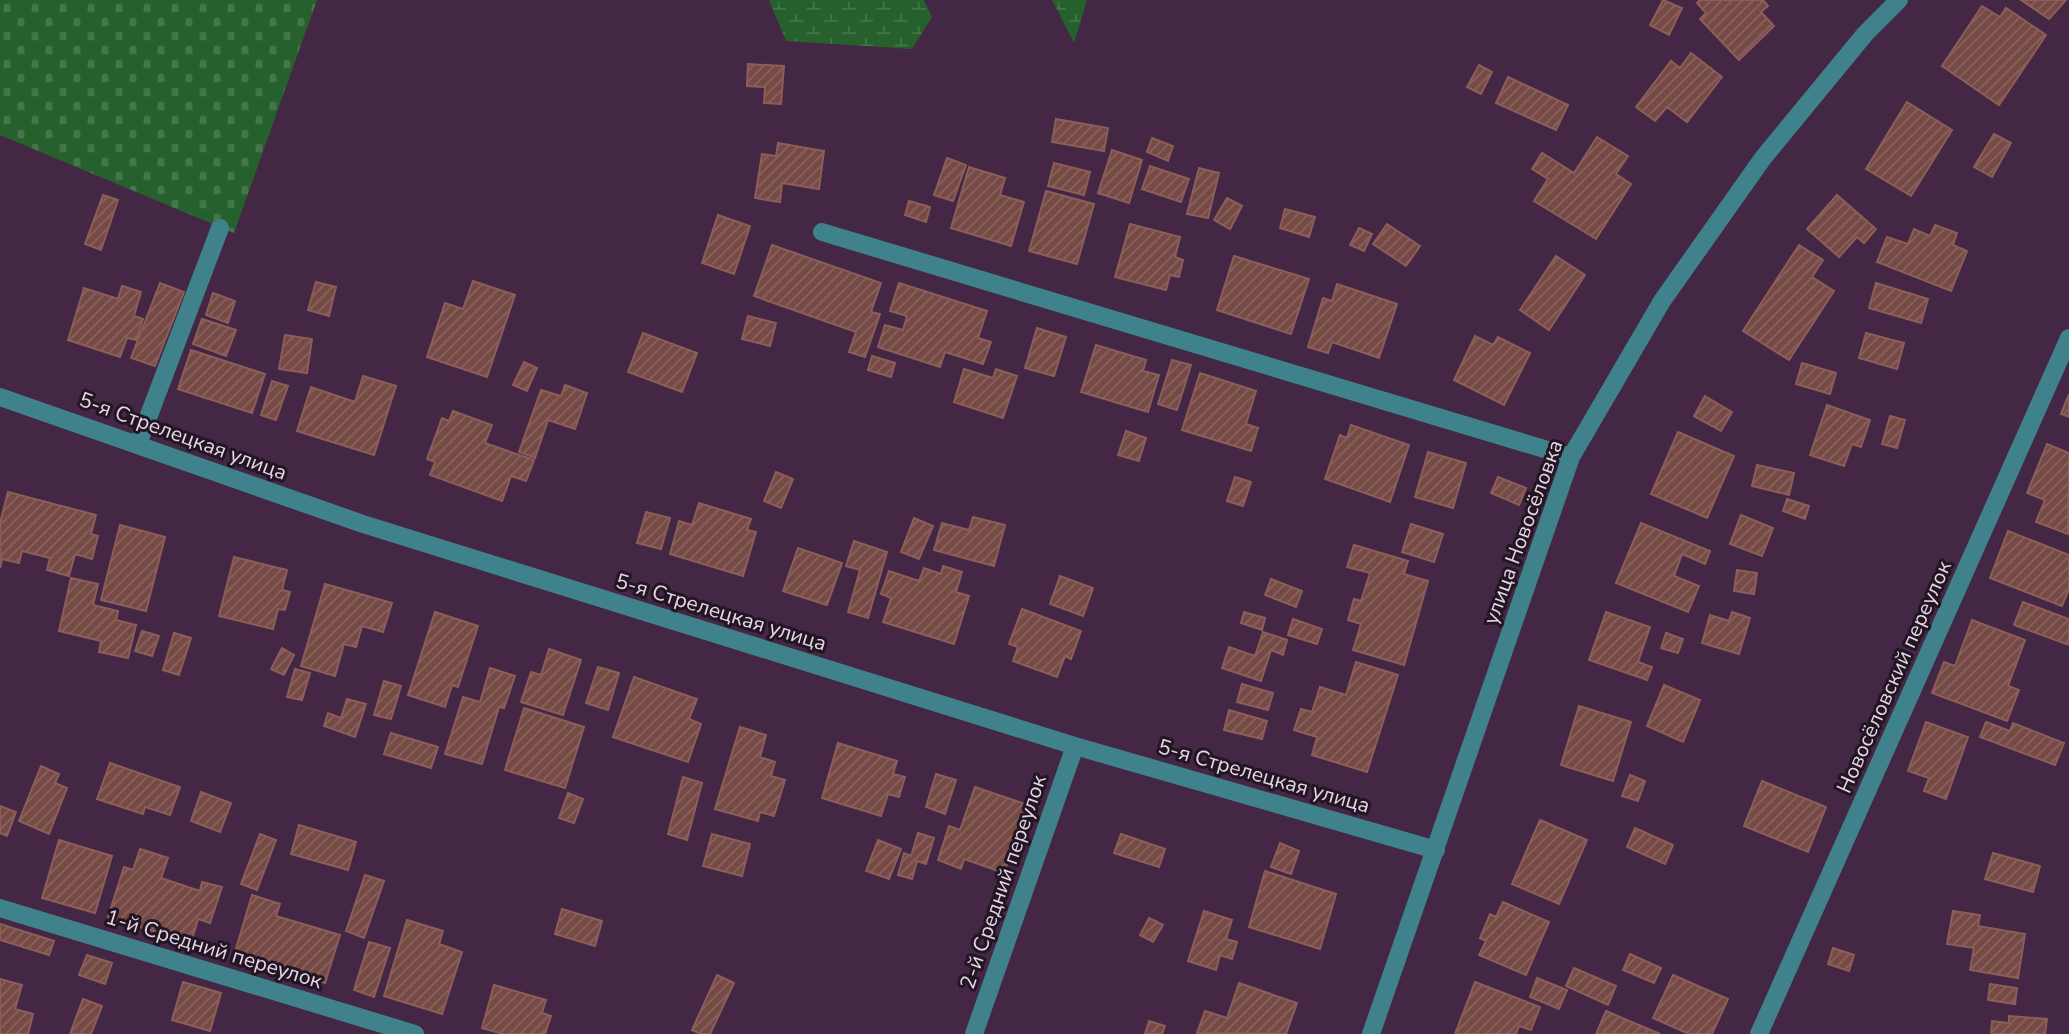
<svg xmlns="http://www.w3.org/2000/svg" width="2069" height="1034" font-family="'Nunito Sans',sans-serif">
	<defs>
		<pattern id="wetland-marsh" width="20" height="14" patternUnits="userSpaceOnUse" patternTransform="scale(1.75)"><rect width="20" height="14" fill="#25602d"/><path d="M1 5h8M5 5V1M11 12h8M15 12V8" fill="none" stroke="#45764b"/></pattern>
		<pattern id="cemetery-stones" width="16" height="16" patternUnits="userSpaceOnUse" patternTransform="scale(1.75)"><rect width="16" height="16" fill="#25602d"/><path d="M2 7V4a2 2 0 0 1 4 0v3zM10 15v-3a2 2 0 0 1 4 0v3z" fill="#45764b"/></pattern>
		<pattern id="building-hatch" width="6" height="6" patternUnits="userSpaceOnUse" patternTransform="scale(1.75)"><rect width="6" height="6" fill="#754944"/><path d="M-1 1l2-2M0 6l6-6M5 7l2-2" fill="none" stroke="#89625f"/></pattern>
	</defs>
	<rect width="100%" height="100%" fill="#432744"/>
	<path fill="url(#wetland-marsh)" d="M769,0H924L932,17L912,49L786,41Z
		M1052,0H1087L1074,43Z"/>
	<path fill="url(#cemetery-stones)" d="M0,0H317L234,233L0,135Z"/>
	<path fill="url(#building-hatch)" stroke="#8d5e59" stroke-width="2" d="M1663,0L1682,8L1669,35L1650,25Z
		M1700,0H1763L1768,6L1761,12L1774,26L1739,60L1700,19L1706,13L1697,3Z
		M2021,0H2066L2049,19Z
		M1982,6L2000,17L2006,8L2046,35L1999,105L1942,66Z
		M1691,53L1722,77L1687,122L1667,107L1655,121L1636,107L1671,61L1680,68Z
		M748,64L784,66L781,104L764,103L765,87L747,86Z
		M1479,65L1492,72L1481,94L1467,87Z
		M1508,77L1568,105L1556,130L1496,103Z
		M1907,102L1952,130L1911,196L1866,169Z
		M1056,119L1108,128L1104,151L1052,142Z
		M1994,134L2011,143L1992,177L1974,167Z
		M1597,137L1628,156L1616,174L1631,184L1596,239L1534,201L1548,179L1532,169L1542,153L1574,173Z
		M1152,138L1173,146L1168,161L1147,152Z
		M778,143L824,151L819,189L782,183L780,202L755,198L762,154L776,156Z
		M1112,150L1142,160L1129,203L1098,193Z
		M947,158L966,165L953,201L934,195Z
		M1054,163L1090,172L1084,195L1048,186Z
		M1150,166L1189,179L1181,202L1142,189Z
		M969,167L1005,178L1000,195L1024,202L1011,246L951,228Z
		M1199,168L1219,173L1208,218L1187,214Z
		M1046,191L1094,204L1077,264L1029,251Z
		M103,195L118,200L101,250L85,244Z
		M1837,195L1876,229L1864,243L1857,237L1839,257L1807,229Z
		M1227,198L1242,206L1230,229L1214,220Z
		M909,201L930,207L926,222L905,215Z
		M1285,209L1315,217L1309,237L1280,228Z
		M718,215L750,226L734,274L702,263Z
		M1130,224L1180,237L1175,257L1183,260L1179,277L1170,275L1166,290L1115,277Z
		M1387,224L1420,246L1406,266L1373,244Z
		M1935,225L1957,233L1953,245L1967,251L1951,291L1877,262L1887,237L1908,244L1914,229L1930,236Z
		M1359,228L1372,234L1364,251L1350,245Z
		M772,245L881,283L871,312L880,314L865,357L849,352L856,332L754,296Z
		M1799,245L1823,260L1812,277L1834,291L1789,360L1743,331Z
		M1234,256L1309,279L1291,334L1217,310Z
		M1556,256L1585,275L1549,330L1520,310Z
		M473,281L515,295L487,377L427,357L445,303L463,309Z
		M316,282L336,287L329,316L308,310Z
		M160,283L184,292L155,366L131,358Z
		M899,283L987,311L978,338L991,342L983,364L945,352L940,367L878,347L885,325L903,330L907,316L890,311Z
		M1876,283L1928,299L1921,323L1869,308Z
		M1337,284L1397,304L1379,358L1332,342L1328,353L1308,347L1323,298L1332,301Z
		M122,286L141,292L134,316L143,319L136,340L127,338L120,357L68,340L84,288L118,299Z
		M213,293L235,301L228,323L206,315Z
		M748,316L776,323L770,346L742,339Z
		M202,319L236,330L226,356L193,344Z
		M1037,328L1066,337L1054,376L1025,368Z
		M643,333L697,353L682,392L628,372Z
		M1866,333L1904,343L1897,369L1859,358Z
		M285,335L312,339L307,373L279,369Z
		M1475,336L1493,345L1498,337L1530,353L1504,405L1454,380Z
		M1096,345L1146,360L1143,371L1159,375L1148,412L1081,392Z
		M191,350L265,374L252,413L178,389Z
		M872,356L895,363L891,377L868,370Z
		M1172,360L1191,365L1177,410L1158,404Z
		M524,362L537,368L527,391L513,385Z
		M1802,363L1836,373L1830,394L1796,384Z
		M964,369L993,378L996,369L1017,376L1003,418L954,402Z
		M1200,373L1256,391L1246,424L1258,428L1251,451L1182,430Z
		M363,376L396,386L374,455L297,431L311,387L355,402Z
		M272,381L288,386L276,420L261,415Z
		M565,385L587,393L575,429L548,420L535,458L519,452L541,390L561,396Z
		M2069,394V417L2061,414Z
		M1705,396L1732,412L1721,431L1694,416Z
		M1827,405L1870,420L1861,447L1852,444L1844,466L1810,455Z
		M453,411L492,425L485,443L534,460L526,481L511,476L502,501L430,475L435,462L427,459L442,418L449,421Z
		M1890,416L1905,420L1897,448L1882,444Z
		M1351,425L1409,445L1390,502L1325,479L1340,435L1347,438Z
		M1126,431L1146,438L1139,461L1118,455Z
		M1678,432L1734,456L1707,518L1651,494Z
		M2047,444L2069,453L2068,534L2036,522L2045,500L2027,493Z
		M1428,452L1466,463L1453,508L1415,497Z
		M1757,465L1794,473L1789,495L1752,486Z
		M776,472L793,479L781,508L764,501Z
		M1235,477L1251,482L1243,506L1227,501Z
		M1498,477L1526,488L1519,505L1491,493Z
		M8,492L96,515L91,534L98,536L92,559L75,554L69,576L47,570L50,558L22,551L19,563L2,559L0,568V523Z
		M1787,499L1809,506L1805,519L1783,511Z
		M699,503L751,519L747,530L756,532L743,576L670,554L679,521L692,525Z
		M646,512L670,518L661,549L637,543Z
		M1741,515L1773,528L1762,556L1730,544Z
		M973,517L1005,525L994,566L934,550L942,523L969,530Z
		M914,518L933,526L919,559L901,552Z
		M1641,523L1710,551L1705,564L1682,554L1674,576L1699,586L1688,612L1616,583Z
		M1411,524L1443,534L1434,562L1402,552Z
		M120,525L165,537L146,611L101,600Z
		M2008,531L2069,555V589L2062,606L1990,578Z
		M854,541L887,552L868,618L848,612L860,570L846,566Z
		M1354,545L1408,561L1404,574L1428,581L1404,665L1353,650L1361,624L1348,620L1354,599L1361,601L1370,573L1347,567Z
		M798,548L842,563L827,605L783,591Z
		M234,557L287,570L282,590L290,592L285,610L278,609L273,629L219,616Z
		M943,566L962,572L956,592L969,596L954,644L883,622L891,598L881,594L889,571L919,581L924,568L941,574Z
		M1737,570L1757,573L1754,594L1734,591Z
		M1060,576L1093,588L1083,616L1050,604Z
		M71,578L98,584L93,605L118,611L116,620L136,625L128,658L99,652L101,641L59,631Z
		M1271,579L1302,591L1296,607L1265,595Z
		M325,584L392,603L383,632L362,626L356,647L344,644L335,676L301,666Z
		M2023,602L2069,619V645L2014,625Z
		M1022,609L1081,631L1071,659L1065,656L1057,677L1013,661L1018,647L1009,644Z
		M435,612L478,626L458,687L452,685L445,707L408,695Z
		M1244,612L1265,618L1262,630L1241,623Z
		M1606,612L1650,627L1638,662L1652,667L1647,680L1589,660Z
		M1732,612L1750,618L1739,654L1702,643L1710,615L1729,621Z
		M1293,619L1322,629L1317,644L1288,635Z
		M1972,620L2025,640L2008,686L2019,690L2007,721L1932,693L1944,662L1955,666Z
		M142,631L159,636L152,656L135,651Z
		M1263,632L1287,640L1283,655L1271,650L1261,681L1222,668L1229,647L1255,656Z
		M174,633L191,638L179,675L163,670Z
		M1666,633L1683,639L1678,653L1661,648Z
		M282,648L294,655L284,675L271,669Z
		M549,649L581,660L563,715L521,702L531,672L541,675Z
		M1356,662L1398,675L1367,772L1312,755L1317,737L1294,730L1301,709L1312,712L1320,687L1346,695Z
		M598,667L619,673L608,710L586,703Z
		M490,668L515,676L504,708L499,707L482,764L445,754L463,697L480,702Z
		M295,669L310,673L302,700L287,697Z
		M634,677L697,699L689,719L701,724L688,762L613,737Z
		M384,681L401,686L391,719L374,715Z
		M1242,684L1273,693L1268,710L1237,702Z
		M1664,685L1700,700L1683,742L1647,726Z
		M347,699L366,704L355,737L324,726L328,713L341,718Z
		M1579,706L1631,722L1613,781L1561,765Z
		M524,708L584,727L565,788L505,770Z
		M1229,710L1267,721L1262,739L1224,730Z
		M1926,722L1968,737L1946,799L1924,791L1929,778L1908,771Z
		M1986,722L2010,731L2013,723L2064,743L2055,765L1980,737Z
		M740,727L766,735L760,757L775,762L771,776L785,780L774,816L760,812L758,821L715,809Z
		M391,733L438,747L431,768L384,754Z
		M838,743L897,761L893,774L905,777L899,797L888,794L881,816L822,798Z
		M110,763L180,787L170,815L145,807L143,814L97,799Z
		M41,766L59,774L55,783L67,788L49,834L19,821Z
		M936,774L956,780L945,814L926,807Z
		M1630,775L1645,781L1638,801L1622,796Z
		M683,777L702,783L687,840L668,834Z
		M1762,781L1826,807L1808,852L1744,826Z
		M975,787L1028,805L1004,873L964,859L961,869L938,860L949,826L960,830Z
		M201,792L231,803L220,832L191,821Z
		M568,793L583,799L574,823L559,818Z
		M0,806L16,812L7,836L0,833Z
		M1540,820L1587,840L1559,904L1512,884Z
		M299,825L356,842L348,870L291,854Z
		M1635,828L1673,845L1665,864L1627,847Z
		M918,833L934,838L926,864L917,861L912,879L898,875L904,853L911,856Z
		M260,834L276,840L257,890L241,884Z
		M712,834L750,844L742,876L703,866Z
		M1121,834L1165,849L1159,867L1114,853Z
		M59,840L112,856L95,913L42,898Z
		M878,840L901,849L889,879L866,871Z
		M1280,843L1299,851L1291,874L1271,867Z
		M140,849L168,858L161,878L200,891L202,882L222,887L210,923L198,919L191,943L108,917L124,867L133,870Z
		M1993,853L2040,866L2033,892L1985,879Z
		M1265,871L1336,894L1320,949L1249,927Z
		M365,875L384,881L364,938L346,931Z
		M252,895L280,904L276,916L340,935L325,983L234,955Z
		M1503,902L1549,922L1526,975L1479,955L1486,941L1480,938L1490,914L1496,917Z
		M562,909L602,921L595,946L555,934Z
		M1204,911L1232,920L1226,939L1237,942L1232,959L1220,955L1216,970L1188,961Z
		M1953,911L1980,915L1978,926L2025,934L2018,978L1970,970L1974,948L1947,944Z
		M1149,918L1163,925L1153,942L1140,935Z
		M407,920L443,931L439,944L462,952L442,1014L384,996Z
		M0,924L54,941L49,955L0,940Z
		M369,942L390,948L374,997L354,990Z
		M1833,948L1854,955L1849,971L1828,964Z
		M1630,954L1661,968L1654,983L1623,970Z
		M87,955L112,963L105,984L79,975Z
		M1574,968L1616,986L1608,1005L1566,986Z
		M717,975L734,983L710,1034H701L692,1030Z
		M1673,975L1728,999L1712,1034H1689L1653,1018Z
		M1537,978L1567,990L1559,1009L1530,997Z
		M0,979L22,985L15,1009L33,1014L28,1034H0Z
		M183,982L221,993L210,1031L172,1020Z
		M1475,982L1540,1007L1531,1030L1519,1026L1516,1034H1455Z
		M1239,983L1297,1003L1286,1034L1197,1033L1205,1011L1227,1018Z
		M1990,984L2017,988L2015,1004L1988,1000Z
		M494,985L546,1000L542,1013L551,1016L545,1034H503L482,1028Z
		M83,999L102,1006L91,1034H70Z
		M1606,1011L1660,1034H1596Z
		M2009,1016L2047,1019L2045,1034H1991L1992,1021L2009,1023Z
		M1149,1021L1165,1026L1162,1034H1145Z"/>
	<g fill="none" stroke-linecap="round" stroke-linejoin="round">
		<path stroke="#40828b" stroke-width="18" d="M822,232L1571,457
			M0,397L363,524L1075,746L1436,850
			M138,444L220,228
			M0,908L415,1034
			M974,1034L1075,746
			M1371,1034L1571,457L1662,301L1763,158L1865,34L1899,0
			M1759,1034L2069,338"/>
	</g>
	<g text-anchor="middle" stroke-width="6" stroke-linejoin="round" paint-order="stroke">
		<g font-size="21" fill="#e8d6e8" stroke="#221622">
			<text transform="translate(183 436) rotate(20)" y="7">5-я Стрелецкая улица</text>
			<text transform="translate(1523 532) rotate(-70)" y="7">улица Новосёловка</text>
			<text transform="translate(721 612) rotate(17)" y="7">5-я Стрелецкая улица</text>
			<text transform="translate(1894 677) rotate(-66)" y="7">Новосёловский переулок</text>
			<text transform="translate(1264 776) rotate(16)" y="7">5-я Стрелецкая улица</text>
			<text transform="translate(1003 882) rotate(-71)" y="7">2-й Средний переулок</text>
			<text transform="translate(214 949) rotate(17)" y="7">1-й Средний переулок</text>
		</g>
	</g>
</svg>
